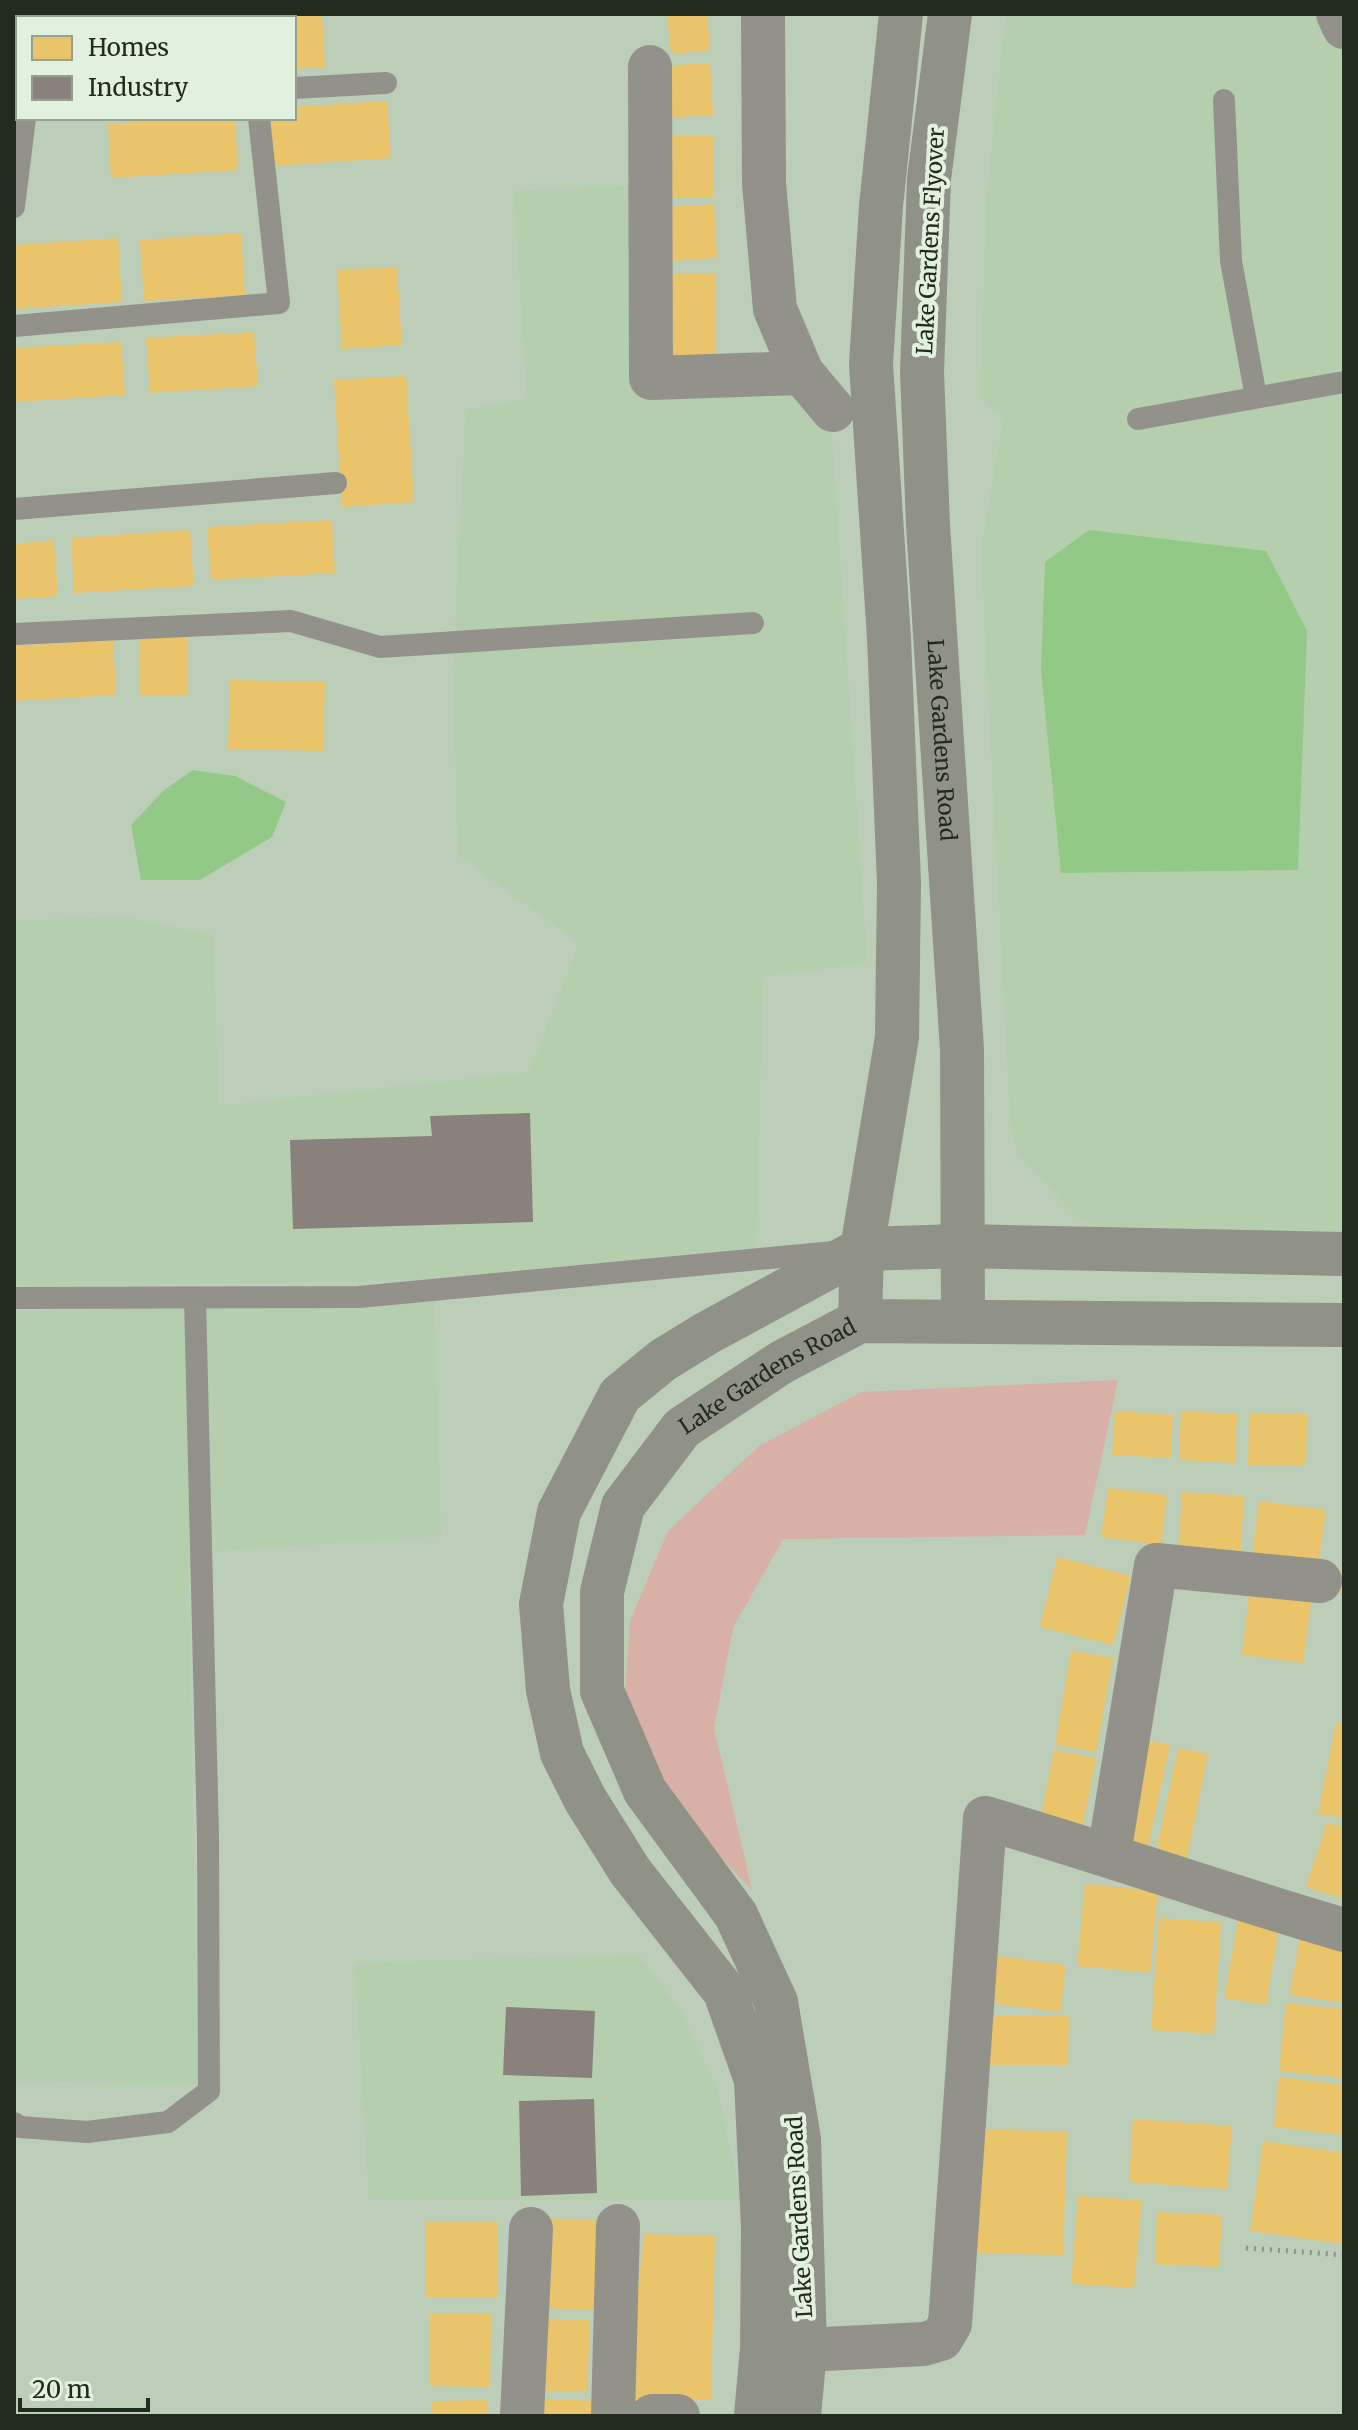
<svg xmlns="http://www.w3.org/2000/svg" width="1358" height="2430" font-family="Merriweather,serif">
	<rect width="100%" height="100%" fill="#bccdb8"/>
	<path fill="#b4ceae" d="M1006,14H1344V1260L1150,1249L1079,1219L1017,1154L1010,1115L981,552L1004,415L980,399L987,195Z
		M644,185L636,383L796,380L831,425L867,963L763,976L756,1247L418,1280L14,1286V921L123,917L213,935L219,1106L530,1072L579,943L458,855L453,670L466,410L527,399L514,191Z
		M434,1300L441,1536L188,1553L198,2084L14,2081V1312Z
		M639,1955L680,2010L717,2089L741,2200L369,2199L355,1963Z"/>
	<path fill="#d9b0a6" d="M1118,1380L1085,1535L783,1539L733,1628L714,1728L752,1890L661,1794L623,1720L630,1621L668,1531L759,1446L861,1392Z"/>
	<path fill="#93c986" d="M1089,530L1266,551L1307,631L1298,870L1061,873L1041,670L1045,562Z
		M193,770L235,776L286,802L272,837L200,880H141L131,825L163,791Z"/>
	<path fill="#e9c46a" d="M195,14H322L325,67L294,69V18H195Z
		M667,14H707L710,50L671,54Z
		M710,63L713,115L663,118L660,66Z
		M387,101L391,158L271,166L268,118H294V107Z
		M197,118H235L238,170L111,178L108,124Z
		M714,135V197H666L665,136Z
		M714,204L717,258L670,261L667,207Z
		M241,233L245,295L144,301L140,240Z
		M118,238L122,302L14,309V245Z
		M397,267L402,345L342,349L337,270Z
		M715,273V370L669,371L668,274Z
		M254,332L258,386L150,393L146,338Z
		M121,342L125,395L14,402V348Z
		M406,376L414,502L342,507L334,380Z
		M332,520L335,573L211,580L207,527Z
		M190,530L194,586L74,593L71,538Z
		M54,540L58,596L14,599V544Z
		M140,635L188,636L187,696L139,695Z
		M113,640L116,695L14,701V646Z
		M230,680L325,682L323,751L228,749Z
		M1115,1411L1173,1415L1171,1458L1112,1455Z
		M1181,1411L1237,1414L1235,1463L1179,1460Z
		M1249,1413H1307L1306,1466H1248Z
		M1108,1488L1167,1495L1161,1545L1101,1537Z
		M1182,1492L1244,1496L1240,1557L1178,1553Z
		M1259,1501L1326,1510L1318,1566L1252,1558Z
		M1342,1556H1344V1593L1338,1592Z
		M1057,1557L1131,1576L1113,1645L1040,1627Z
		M1250,1587L1312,1595L1303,1663L1242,1655Z
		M1071,1651L1113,1658L1096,1752L1055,1745Z
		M1336,1723L1344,1724V1818L1318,1814Z
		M1139,1738L1170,1745L1147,1852L1115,1846Z
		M1178,1748L1208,1754L1186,1863L1155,1856Z
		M1054,1750L1096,1758L1082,1828L1040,1820Z
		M1327,1822L1344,1828V1899L1306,1887Z
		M1085,1884L1158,1891L1150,1973L1077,1966Z
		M1239,1915L1280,1922L1266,2005L1224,1998Z
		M1159,1918L1221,1922L1214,2034L1151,2030Z
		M1300,1936L1344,1943V2003L1290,1995Z
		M989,1955L1066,1965L1060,2012L984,2002Z
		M1286,2003L1344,2009V2078L1279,2071Z
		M1069,2015L1068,2065H982V2016Z
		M1279,2077L1344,2085V2135L1274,2127Z
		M1133,2119L1232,2126L1227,2189L1129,2182Z
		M978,2129L1067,2132L1063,2255L974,2253Z
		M1263,2141L1344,2153V2244L1250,2231Z
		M1078,2196L1142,2200L1134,2288L1071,2284Z
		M1157,2212L1222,2215L1219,2267L1155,2264Z
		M539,2218L607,2221L604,2310L535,2308Z
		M426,2221L498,2222V2298H426Z
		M644,2234L715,2236L711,2399L625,2403Z
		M430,2314H491L490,2387L430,2386Z
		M530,2318L590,2320L587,2392L527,2391Z
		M531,2398L596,2401L595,2416H531Z
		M488,2400V2416H432V2401Z"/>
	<path fill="#8a817c" d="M530,1113L533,1222L293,1229L290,1140L432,1136L430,1116Z
		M506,2007L595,2011L592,2078L503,2075Z
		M594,2099L597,2193L521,2196L519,2101Z"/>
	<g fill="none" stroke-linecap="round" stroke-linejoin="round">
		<path stroke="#90938a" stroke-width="5" stroke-dasharray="2 6" stroke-linecap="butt" d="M1246,2248L1344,2255"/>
		<path stroke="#93928a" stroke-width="22" d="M37,18V14
			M294,88L386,83
			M1224,100L1231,261L1256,397
			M14,207L25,118
			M14,326L279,303L259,118
			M1138,419L1344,382
			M14,509L336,483
			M14,634L291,621L380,647L753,623
			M14,1298L359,1297L833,1252
			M14,2123L20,2127L87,2132L168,2122L209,2091L208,1837L195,1298"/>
		<path stroke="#93928a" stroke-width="44" d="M763,14L764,183L775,309L802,373L833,410
			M1338,14L1344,27
			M650,67L651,378L802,373
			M1109,1854L1156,1565L1320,1581
			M805,2350L924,2344L941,2339L950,2324L985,1818C1106,1853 1224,1895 1344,1930
			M522,2416L531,2229
			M613,2416L618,2226
			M652,2416H678"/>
		<g stroke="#909287" stroke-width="44">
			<path id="s1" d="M950,14L929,179L922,372L928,525L962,1050L963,1319"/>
			<path d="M860,1321L862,1249L897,1037L899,883L889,638L871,364L881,206L901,14"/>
			<path d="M756,2416L762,2348L763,2228L756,2080L725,1992L630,1871L585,1799L562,1753L548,1690L541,1604L559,1512L620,1395L663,1360L707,1333L862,1249L961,1246L1344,1254"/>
			<path id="s2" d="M799,2416L805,2350L799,2139L776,2002L736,1915L645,1791L602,1691V1592L623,1506L682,1428L782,1362L860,1321L1344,1325"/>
		</g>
	</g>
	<g text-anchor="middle" stroke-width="8" stroke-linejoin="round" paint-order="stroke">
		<g font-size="22" fill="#212c1e" stroke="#e2f0de">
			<text transform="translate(930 241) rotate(-87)" y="8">Lake Gardens Flyover</text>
			<text dy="8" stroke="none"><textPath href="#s1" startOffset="728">Lake Gardens Road</textPath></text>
			<text dy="8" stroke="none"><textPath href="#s2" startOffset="1160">Lake Gardens Road</textPath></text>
			<text transform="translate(799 2217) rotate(-93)" y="8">Lake Gardens Road</text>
		</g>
	</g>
	<rect width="1358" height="2430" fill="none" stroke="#212c1e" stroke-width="32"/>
	<rect x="16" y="16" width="280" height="104" fill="#e2f0de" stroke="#95a291" stroke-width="2"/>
	<rect x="32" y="36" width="40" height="24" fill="#e9c46a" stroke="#95a291" stroke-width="2"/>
	<text x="88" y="56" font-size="24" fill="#212c1e">Homes</text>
	<rect x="32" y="76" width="40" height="24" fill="#8a817c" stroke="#95a291" stroke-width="2"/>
	<text x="88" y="96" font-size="24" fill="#212c1e">Industry</text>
	<path d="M20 2398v12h128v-12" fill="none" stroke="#212c1e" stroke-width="4"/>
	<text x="32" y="2398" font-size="24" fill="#212c1e" stroke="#e2f0de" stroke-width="6" paint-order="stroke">20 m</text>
</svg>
